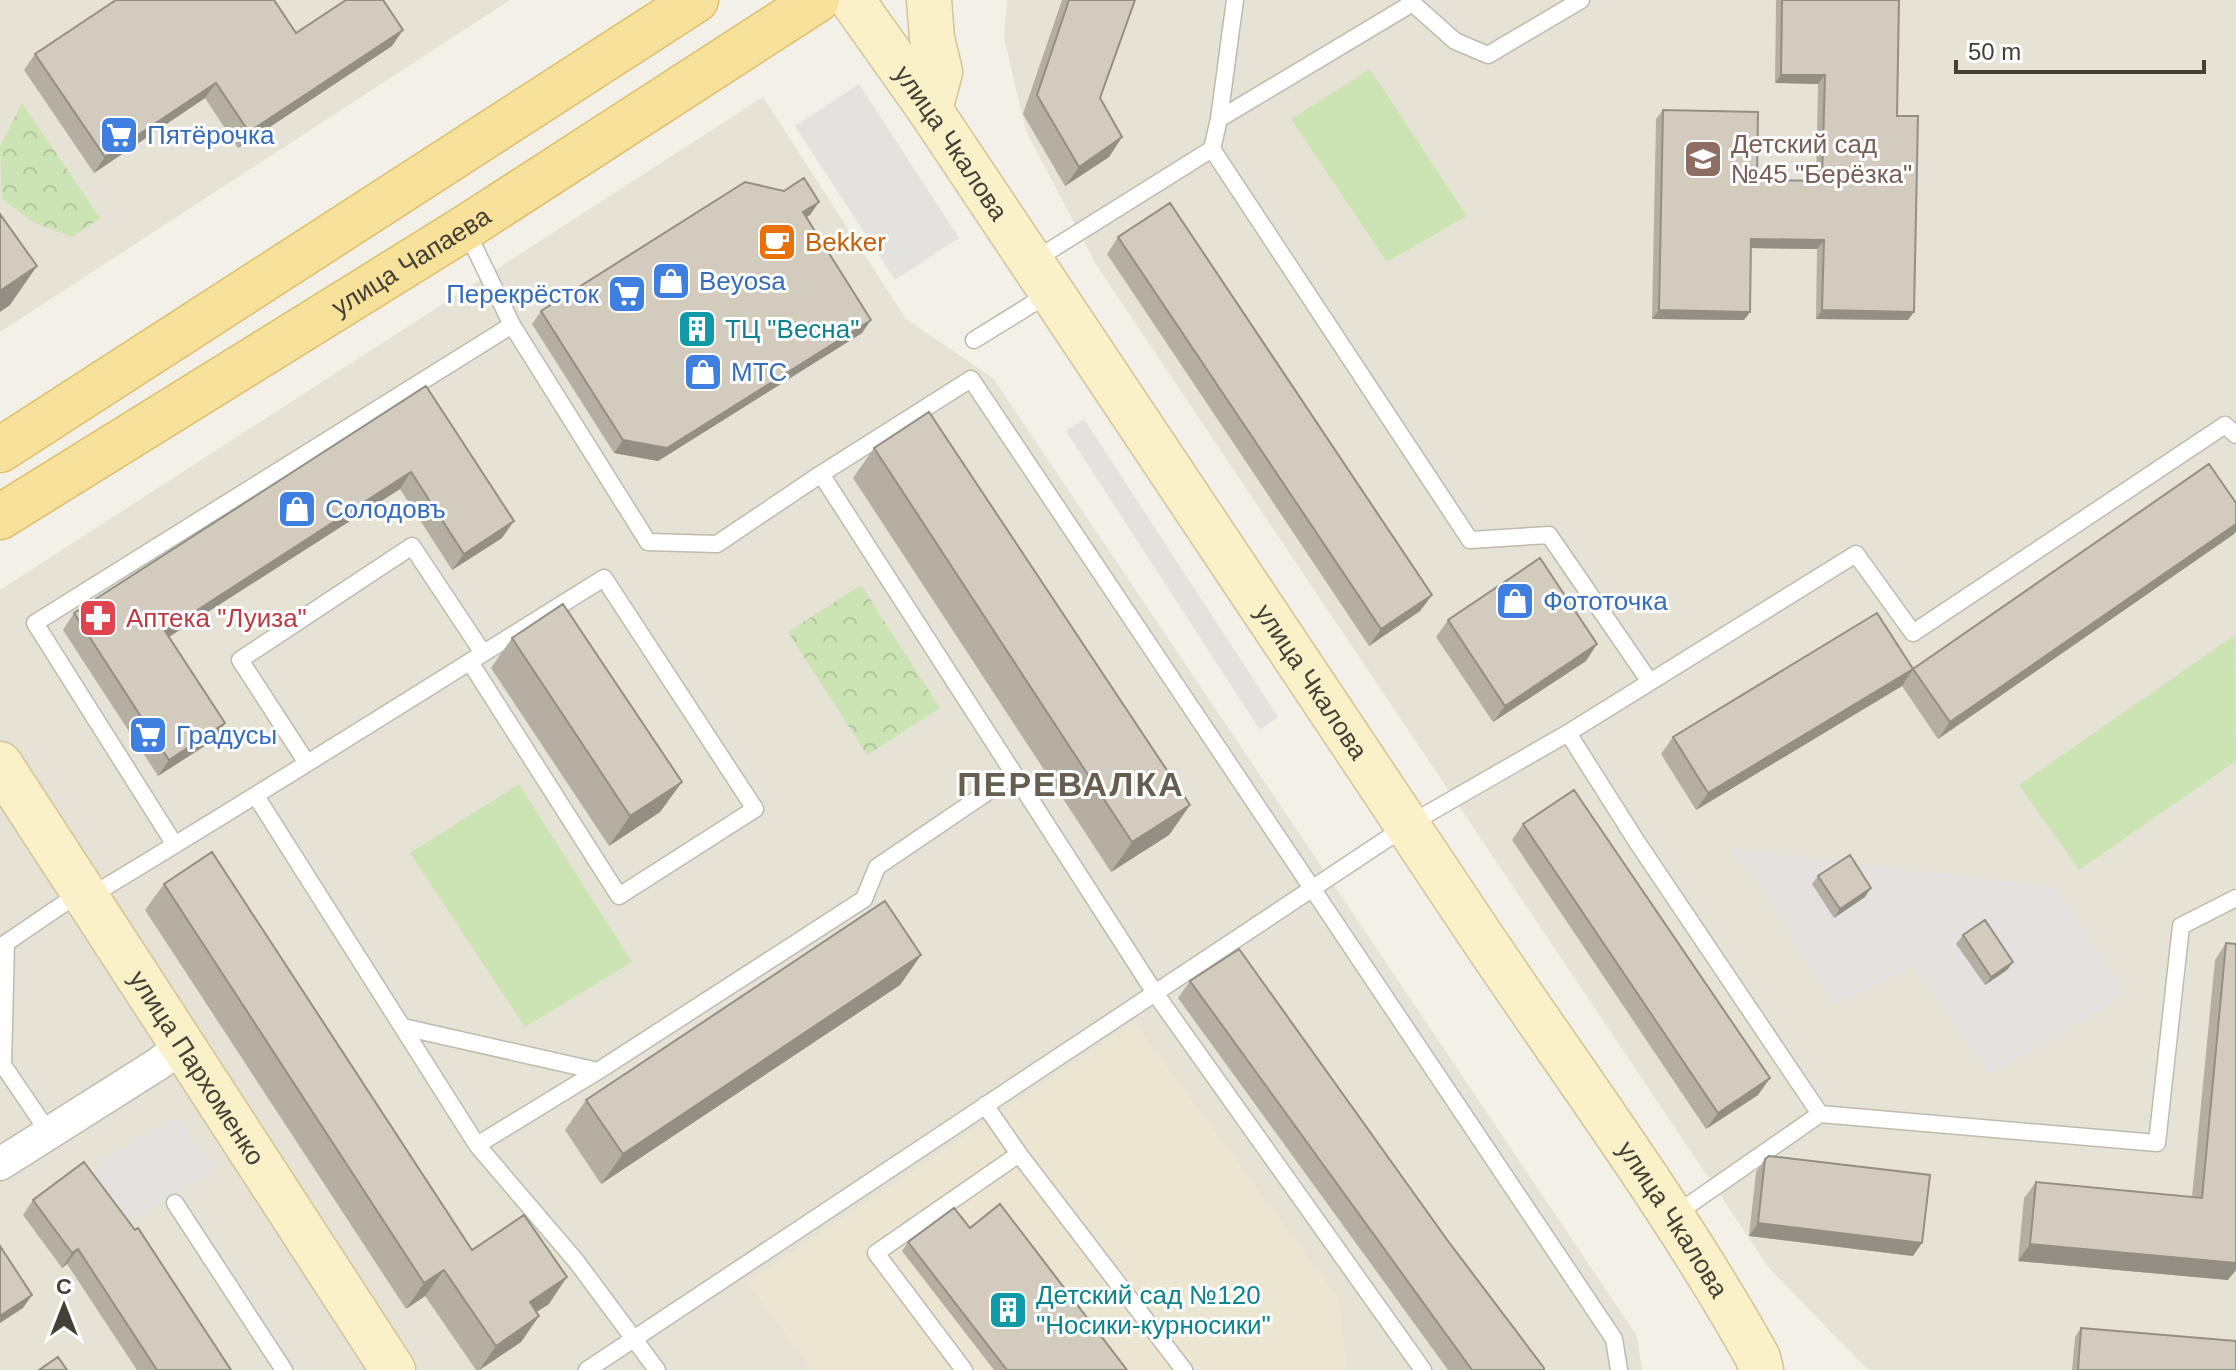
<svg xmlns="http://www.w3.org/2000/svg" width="2236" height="1370" font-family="Helvetica,sans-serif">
	<defs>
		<pattern id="park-crowns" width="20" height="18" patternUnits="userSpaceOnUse" patternTransform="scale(2)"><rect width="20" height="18" fill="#cce4b3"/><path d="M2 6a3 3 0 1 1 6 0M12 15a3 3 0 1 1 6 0" fill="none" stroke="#b1c59b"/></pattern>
	</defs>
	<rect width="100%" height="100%" fill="#f2f0e7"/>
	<path fill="#e6e2d6" d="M0,0H510L0,332Z
		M1007,0H2236V1370H1868L1769,1268L1097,266L1026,131L1004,38Z
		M763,97L906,319L993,378L1637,1336L1642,1370H0V590Z"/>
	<path fill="#ebe5d2" d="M1134,1022L1339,1299L1347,1370H812L747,1282Z"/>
	<path fill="url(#park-crowns)" d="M22,103L100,218L72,237L33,222L2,199L0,147Z
		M861,585L940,708L867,755L788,632Z"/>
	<path fill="#cce4b3" d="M1370,69L1467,216L1387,262L1291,119Z
		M2235,635L2236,761L2079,870L2019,785Z
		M519,784L632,962L525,1027L410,853Z"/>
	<path fill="#e4e2df" d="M859,84L959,238L895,280L795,126Z
		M1084,419L1278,717L1260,730L1066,431Z
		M1728,848L2055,887L2124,995L1990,1075L1912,966L1834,1006L1753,877Z
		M176,1116L214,1168L130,1221L92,1168Z"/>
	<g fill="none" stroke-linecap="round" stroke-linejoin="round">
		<g stroke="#c0baae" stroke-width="19">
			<path id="lane" d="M1409,0L1455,41L1488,55L1581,0
				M1219,119L1411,4
				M1212,149L1470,540L1549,535L1650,682
				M1033,261L1212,149L1219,119L1235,0
				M512,325L648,542L717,544L821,474L971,379L1614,1339L1619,1370
				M974,340L1050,293
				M821,474L1155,993L1423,1370
				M1568,733L1637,842L1820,1114L1673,1216
				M307,763L240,660L412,546L483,653
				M256,796L477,1145L598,1071L864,899L877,867L1014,774
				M175,845L35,623L512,325L466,230
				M89,897C262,793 432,685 604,578L755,809L619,896L470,662
				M403,1027L598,1071
				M985,1105L1019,1154L1184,1370
				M1820,1114L2157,1143L2181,926L2236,898
				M49,1133L3,1065L6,943L81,892
				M477,1145L576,1261L657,1370
				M175,1203L284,1370
				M587,1370L1408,825L1568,733L1856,554L1913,633L2225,425L2236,435
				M964,1370L876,1253L1019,1154"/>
		</g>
		<g stroke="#c0baae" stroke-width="35">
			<path id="street" d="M0,1164L158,1064L183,1045"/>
		</g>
		<g stroke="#cfc49a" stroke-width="47">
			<g id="secondary">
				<path id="s1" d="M852,0L930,110C1111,381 1292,652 1473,924C1569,1068 1674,1207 1758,1358L1761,1370"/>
				<path d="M929,0L932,38L940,72L930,110"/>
				<path id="s2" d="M0,764L393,1370"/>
			</g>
		</g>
		<g stroke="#dcbe6c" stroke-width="47">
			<g id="primary">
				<path d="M0,450L696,0"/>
				<path id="s3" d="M0,517L465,228L817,0"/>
			</g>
		</g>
		<use href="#lane" stroke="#fff" stroke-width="16"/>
		<use href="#street" stroke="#fff" stroke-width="32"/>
		<use href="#secondary" stroke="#fbf1c9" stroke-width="44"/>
		<use href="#primary" stroke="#f7e19b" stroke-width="44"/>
	</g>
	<path fill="#b5afa3" d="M1062,0H1135L1100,98L1122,137L1109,157L1065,186L1023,114Z
		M1776,0H1899L1897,116L1908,320L1816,319L1817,249L1751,248L1750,312L1744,320L1652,319L1656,119L1663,110L1757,180L1816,181L1818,84L1775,83Z
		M296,33L392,46L238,148L205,98L94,173L24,70L35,54Z
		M810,215L806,217L862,333L658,461L614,453L532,324L541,311Z
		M1118,237L1432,595L1420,611L1369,646L1107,254Z
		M426,386L502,538L452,570L400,489L169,637L225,723L214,740L158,776L63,630L74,613Z
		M874,448L1190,805L1169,835L1111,872L853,478Z
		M2236,503V531L2234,534L1938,739L1902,686L1696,810L1661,754L1673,737L1913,669Z
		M1448,620L1586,661L1493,722L1436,637Z
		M512,638L682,782L660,812L609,846L491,668Z
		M1523,824L1770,1078L1758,1095L1706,1129L1512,840Z
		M1818,876L1865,897L1834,918L1812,884Z
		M164,884L472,1250L549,1304L536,1312L539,1316L521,1342L480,1370H476L425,1296L406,1309L145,910Z
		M1963,935L2013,962L2007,970L1985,985L1956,944Z
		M2226,943L2228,1280L2018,1261L2024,1198L2036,1182L2192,1197L2215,960Z
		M921,955L900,985L601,1184L565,1130L586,1100Z
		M1190,981L1544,1370H1448L1178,998Z
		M1765,1159L1913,1256L1749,1236L1756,1172Z
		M33,1200L231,1370H137L67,1264L62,1268L23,1215Z
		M970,1228L1127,1370H994L902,1251L908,1242Z
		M2081,1328L2236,1370H2072L2075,1337Z"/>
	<path fill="#948f85" d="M403,30L392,46L238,148L249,132Z
		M1781,75H1825L1818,84L1775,83Z
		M216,83L205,98L94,173L105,157Z
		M1122,137L1109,157L1065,186L1079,167Z
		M819,202L810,215L794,225L803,212Z
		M1751,239L1824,240L1817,249L1745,248Z
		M37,266L10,305L0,312V291Z
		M1659,310L1750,312L1744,320L1652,319Z
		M1822,310L1914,312L1908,320L1816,319Z
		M871,320L862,333L658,461L614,453L623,440Z
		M411,472L400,489L153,647L165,631Z
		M514,521L502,538L452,570L464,554Z
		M2236,524V531L2234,534L1938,739L1950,722Z
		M1432,595L1420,611L1369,646L1381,629Z
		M1597,644L1586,661L1493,722L1505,706Z
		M1913,669L1902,686L1696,810L1708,793Z
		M225,723L214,740L158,776L169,760Z
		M682,782L660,812L609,846L630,816Z
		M1190,805L1169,835L1111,872L1132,842Z
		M1871,888L1865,897L1834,918L1840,909Z
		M921,955L900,985L601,1184L623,1154Z
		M2013,962L2007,970L1985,985L1991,977Z
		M1770,1078L1758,1095L1706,1129L1718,1113Z
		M1758,1223L1922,1243L1913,1256L1749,1236Z
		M2030,1244L2236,1263V1270L2228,1280L2018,1261Z
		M78,1249L67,1264L62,1268L72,1253Z
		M444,1270L425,1296L406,1309L424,1283Z
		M567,1277L549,1304L512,1328L530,1302Z
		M32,1295L23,1308L0,1323V1316Z
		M539,1316L521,1342L479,1370L496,1346Z"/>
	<path fill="#d3ccbe" stroke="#948f85" stroke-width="2" d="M116,0H274L296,33L346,0H383L403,30L249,132L216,83L105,157L35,54Z
		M1069,0H1135L1100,98L1122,137L1079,167L1037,95Z
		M1782,0H1899L1897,116H1918L1914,312L1822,310L1824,240L1751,239L1750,312L1659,310L1663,110L1758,112L1757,180L1822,181L1825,75H1781Z
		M804,178L819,202L803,212L871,320L667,448L623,440L541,311L745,182L784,191Z
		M1170,203L1432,595L1381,629L1118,237Z
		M0,214L37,266L0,291Z
		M426,386L514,521L464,554L411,472L165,631L225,723L169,760L74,613Z
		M929,412L1190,805L1132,842L874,448Z
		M2209,464L2236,503V524L1950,722L1913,669Z
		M1540,558L1597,644L1505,706L1448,620Z
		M563,604L682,782L630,816L512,638Z
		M1877,613L1913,669L1708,793L1673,737Z
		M1574,790L1770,1078L1718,1113L1523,824Z
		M212,852L472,1250L524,1215L567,1277L530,1302L539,1316L496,1346L444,1270L424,1283L164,884Z
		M1850,855L1871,888L1840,909L1818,876Z
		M885,901L921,955L623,1154L586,1100Z
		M1985,920L2013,962L1991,977L1963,935Z
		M2226,943L2236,944V1263L2030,1244L2036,1182L2202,1198Z
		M1239,949L1448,1241L1544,1368V1370H1472L1190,981Z
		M1769,1156L1930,1175L1922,1243L1758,1223L1765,1159Z
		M84,1162L135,1230L138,1228L231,1370H157L78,1249L72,1253L33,1200Z
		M1000,1204L1127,1370H1007L908,1242L954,1208L970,1228Z
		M0,1246L32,1295L0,1316Z
		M2081,1328L2236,1341V1370H2078Z
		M58,1357L67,1370H39Z"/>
	<defs>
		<g id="supermarket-square" transform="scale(2)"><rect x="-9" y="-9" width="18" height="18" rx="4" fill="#3f7fe0" stroke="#fff"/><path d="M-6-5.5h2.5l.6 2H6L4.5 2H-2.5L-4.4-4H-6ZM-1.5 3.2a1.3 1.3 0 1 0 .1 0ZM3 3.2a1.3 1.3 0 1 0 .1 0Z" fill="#fff"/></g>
		<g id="school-square" transform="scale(2)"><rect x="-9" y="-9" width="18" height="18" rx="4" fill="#8d6e63" stroke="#fff"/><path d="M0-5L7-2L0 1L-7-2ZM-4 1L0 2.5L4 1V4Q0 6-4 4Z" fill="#fff"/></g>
		<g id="cafe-square" transform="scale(2)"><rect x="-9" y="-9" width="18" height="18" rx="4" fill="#e8710a" stroke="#fff"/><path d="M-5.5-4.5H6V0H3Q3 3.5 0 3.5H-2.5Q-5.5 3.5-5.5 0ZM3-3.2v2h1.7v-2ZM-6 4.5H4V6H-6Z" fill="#fff"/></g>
		<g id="shop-square" transform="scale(2)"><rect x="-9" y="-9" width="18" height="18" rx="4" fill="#3f7fe0" stroke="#fff"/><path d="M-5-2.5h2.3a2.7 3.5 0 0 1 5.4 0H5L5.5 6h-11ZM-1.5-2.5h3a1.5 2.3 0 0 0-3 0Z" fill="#fff"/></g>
		<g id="building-square" transform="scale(2)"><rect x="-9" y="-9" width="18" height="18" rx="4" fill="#0f9aa8" stroke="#fff"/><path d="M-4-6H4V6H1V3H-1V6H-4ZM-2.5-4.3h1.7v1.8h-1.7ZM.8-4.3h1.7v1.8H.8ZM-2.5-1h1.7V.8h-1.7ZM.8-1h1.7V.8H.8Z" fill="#fff"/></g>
		<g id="pharmacy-square" transform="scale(2)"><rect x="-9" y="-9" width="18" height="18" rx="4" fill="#e0444e" stroke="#fff"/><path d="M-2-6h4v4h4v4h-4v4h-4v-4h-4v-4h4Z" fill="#fff"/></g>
	</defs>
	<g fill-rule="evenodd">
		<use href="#supermarket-square" x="119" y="135"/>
		<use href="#school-square" x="1703" y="159"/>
		<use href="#cafe-square" x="777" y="242"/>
		<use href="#shop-square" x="671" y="281"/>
		<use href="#supermarket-square" x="627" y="294"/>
		<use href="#building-square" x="697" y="329"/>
		<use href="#shop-square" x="703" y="372"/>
		<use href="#shop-square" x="297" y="509"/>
		<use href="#shop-square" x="1515" y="601"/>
		<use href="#pharmacy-square" x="98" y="618"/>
		<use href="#supermarket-square" x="148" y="735"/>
		<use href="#building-square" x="1008" y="1310"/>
	</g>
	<g text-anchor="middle" stroke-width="6" stroke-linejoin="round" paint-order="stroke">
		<g font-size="26" fill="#366cbe" stroke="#fff" text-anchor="start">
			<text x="147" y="144">Пятёрочка</text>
			<text x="699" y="290">Beyosa</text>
			<text x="599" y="303" text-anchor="end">Перекрёсток</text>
			<text x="731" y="381">МТС</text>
			<text x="325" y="518">Солодовъ</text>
			<text x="1543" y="610">Фототочка</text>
			<text x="176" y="744">Градусы</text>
		</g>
		<g font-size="26" fill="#454037" stroke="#fff">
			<text dy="9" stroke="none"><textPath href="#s1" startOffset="174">улица Чкалова</textPath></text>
			<text dy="9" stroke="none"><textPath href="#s3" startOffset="484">улица Чапаева</textPath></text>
			<text dy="9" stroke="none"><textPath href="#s1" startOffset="822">улица Чкалова</textPath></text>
			<text dy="9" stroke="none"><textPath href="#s2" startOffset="362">улица Пархоменко</textPath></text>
			<text dy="9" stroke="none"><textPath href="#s1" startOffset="1470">улица Чкалова</textPath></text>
		</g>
		<g font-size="26" fill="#785e54" stroke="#fff" text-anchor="start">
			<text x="1731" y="153">Детский сад<tspan x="1731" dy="30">№45 "Берёзка"</tspan></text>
		</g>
		<g font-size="26" fill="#c56008" stroke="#fff" text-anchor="start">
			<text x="805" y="251">Bekker</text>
		</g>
		<g font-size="26" fill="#0d838f" stroke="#fff" text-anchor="start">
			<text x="725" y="338">ТЦ "Весна"</text>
			<text x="1036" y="1304">Детский сад №120<tspan x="1036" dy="30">"Носики-курносики"</tspan></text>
		</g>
		<g font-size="26" fill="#be3a42" stroke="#fff" text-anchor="start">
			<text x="126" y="627">Аптека "Луиза"</text>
		</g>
		<g font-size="34" font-weight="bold" letter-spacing="2" fill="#675e4f" stroke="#fff">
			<text x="1071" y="796">ПЕРЕВАЛКА</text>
		</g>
	</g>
	<g transform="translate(64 1306)" stroke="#ffffff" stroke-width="6" paint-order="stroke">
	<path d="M0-6L14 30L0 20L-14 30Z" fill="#454037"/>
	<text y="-12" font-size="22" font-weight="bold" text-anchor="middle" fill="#454037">С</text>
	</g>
	<path d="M1956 60v12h248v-12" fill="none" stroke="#454037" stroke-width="4"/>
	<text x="1968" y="60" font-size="24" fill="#454037" stroke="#ffffff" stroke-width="6" paint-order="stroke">50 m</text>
</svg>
